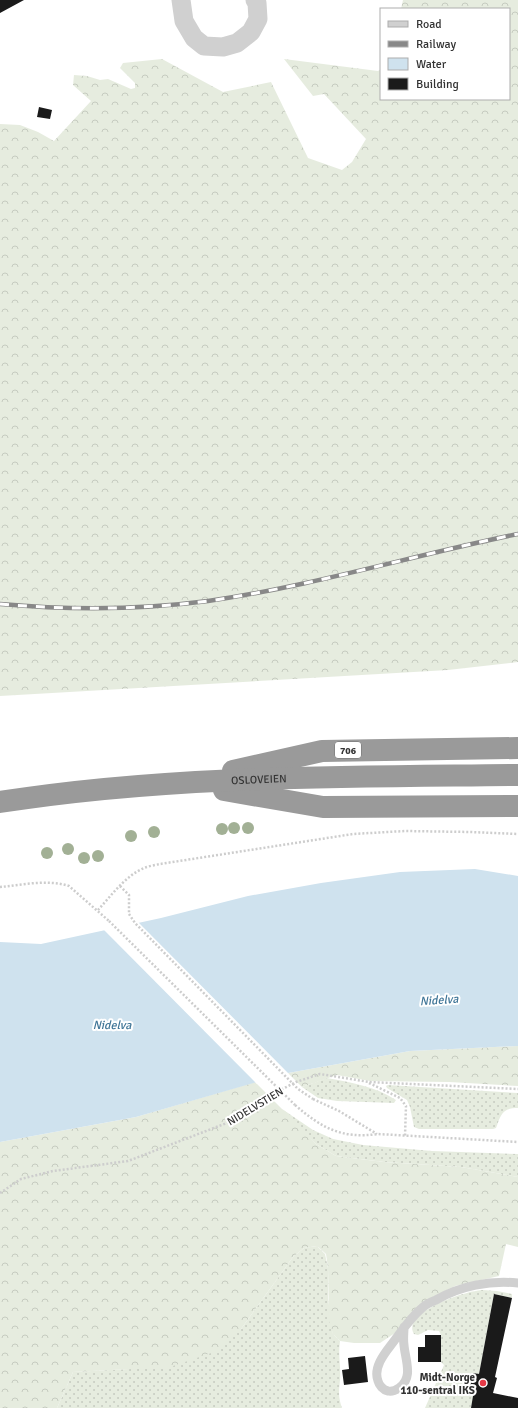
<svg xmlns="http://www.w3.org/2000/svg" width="518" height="1408" font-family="Signika,sans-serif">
	<defs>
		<pattern id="grass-dots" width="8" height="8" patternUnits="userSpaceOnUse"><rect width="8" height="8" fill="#e6ecdf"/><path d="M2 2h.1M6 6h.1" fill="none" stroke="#c6cbc0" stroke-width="1.8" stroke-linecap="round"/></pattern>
		<pattern id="forest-crowns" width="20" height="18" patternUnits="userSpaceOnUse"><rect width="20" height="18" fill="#e6ecdf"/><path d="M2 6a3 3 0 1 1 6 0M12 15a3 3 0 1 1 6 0" fill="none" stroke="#c6cbc0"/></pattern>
	</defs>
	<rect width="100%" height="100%" fill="#fff"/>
	<path fill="url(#grass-dots)" d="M327,1078C353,1083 374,1086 396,1100L394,1103L337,1101L318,1098L302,1087Z
		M388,1085L518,1093V1108C502,1108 501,1115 496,1128L493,1129H419L414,1127L410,1107L407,1100L387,1088L386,1086Z
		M282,1109L313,1130L333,1139L363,1145L432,1151L518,1154V1177L461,1167L384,1162L336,1156L316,1144Z
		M317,1246L325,1254L328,1268V1298L333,1334L340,1341C338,1355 341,1367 340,1380C339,1392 338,1396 342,1408H57L73,1372L128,1369L241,1329L293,1257L304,1248Z
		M482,1290L497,1291L512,1294V1298L494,1294L479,1374L473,1373L468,1395L473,1396L471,1408H425L444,1365L441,1362V1335L439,1331L428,1330L418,1335L414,1334C402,1315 453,1296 467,1293C472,1291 477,1291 482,1290Z"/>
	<path fill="url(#forest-crowns)" d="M403,0H518V662L448,670L0,696V124L20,125L38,132L54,141L91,101L73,85L74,75L87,76L100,80L108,79L131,89L135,88V83L120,68L123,63L162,59L223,92L271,82L308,158L342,170L352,162L366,139L324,94L313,96L284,59L378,71L381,69V99H509V9H401Z
		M518,1046V1086L449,1082L370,1081L337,1075L302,1087L288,1073L410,1051Z
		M255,1082L282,1109L289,1114L316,1144L336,1156L384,1162L461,1167L518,1177V1247L506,1244L499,1276L455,1286L439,1294L395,1333L380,1343H354L340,1341L333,1334L329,1321L328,1268L326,1254L317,1246L304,1248L293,1257L241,1329L220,1350L170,1367L73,1372L57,1408H0V1142L136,1117Z"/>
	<path fill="#cfe2ee" d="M475,869L518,876V1046L410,1051L288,1073L136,1117L0,1142V942L41,944L161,918L248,896L321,883L400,872Z"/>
	<path fill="#fff" d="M137,921L288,1073L289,1075L257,1084L103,929Z"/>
	<path fill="#1a1a1a" d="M0,0H24L0,13Z
		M39,107L52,110L50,119L37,117Z
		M494,1294L512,1298L495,1377L497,1378L493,1393L518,1398V1408H471L473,1396L468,1395L473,1373L479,1374Z
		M425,1335H441V1362H418V1347H425Z
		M365,1356L368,1382L344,1385L342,1370L349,1369L348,1358Z"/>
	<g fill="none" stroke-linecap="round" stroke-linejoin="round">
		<path stroke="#cdcdcd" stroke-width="2.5" stroke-dasharray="2 2" stroke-linecap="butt" d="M120,886L129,895V914
			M0,887C22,885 47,879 69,886L109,921
			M98,910C111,896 125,876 144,868C149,866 155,865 160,864L353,834L405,831L471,832L518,834
			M369,1083L400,1098L406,1106L405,1136
			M313,1099L339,1111L377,1134
			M295,1105C322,1128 341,1139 378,1134L518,1142
			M0,1193L21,1179L53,1171L128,1161L232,1121L269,1096L296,1082L320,1074L369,1082L518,1089"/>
		<path stroke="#d0d0d0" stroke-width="9" d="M404,1327C404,1333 403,1339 404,1345C405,1359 414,1378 399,1388C396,1390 392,1392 388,1391C383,1390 379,1385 378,1381C373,1368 384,1354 391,1345C401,1332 410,1318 422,1308C426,1304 431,1302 436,1300C460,1286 490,1280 518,1283"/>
		<path stroke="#d0d0d0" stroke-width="19" d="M181,0L184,21L194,38L204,46L223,47L237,43L251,32L258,19L257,3L255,0"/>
		<g stroke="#9a9a9a" stroke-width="22">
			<path d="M233,771L322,751L518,748"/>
			<path d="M224,790L323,807L518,806"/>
			<path id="s1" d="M0,802C171,775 345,777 518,775"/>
		</g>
		<g stroke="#888" stroke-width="4.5">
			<path id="rail" d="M0,604C69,610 139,610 208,601C313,586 414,555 518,534"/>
		</g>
		<use href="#rail" stroke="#fff" stroke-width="3" stroke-dasharray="9" stroke-linecap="butt"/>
		<path stroke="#cdcdcd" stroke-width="2.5" stroke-dasharray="2 2" stroke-linecap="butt" d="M129,914L135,923L298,1089L313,1099
			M109,921L295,1105"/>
	</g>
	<g fill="#a2b095">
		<circle cx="234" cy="828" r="6"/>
		<circle cx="248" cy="828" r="6"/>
		<circle cx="222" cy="829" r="6"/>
		<circle cx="154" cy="832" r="6"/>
		<circle cx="131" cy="836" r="6"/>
		<circle cx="68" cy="849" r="6"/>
		<circle cx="47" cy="853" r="6"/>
		<circle cx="98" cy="856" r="6"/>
		<circle cx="84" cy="858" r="6"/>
	</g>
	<circle fill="#e63946" stroke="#fff" stroke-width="1.5" cx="483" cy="1383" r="4"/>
	<g text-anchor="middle" stroke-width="4" stroke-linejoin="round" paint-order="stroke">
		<rect fill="#fff" stroke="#707070" stroke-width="1" x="335" y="742" width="26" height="16" rx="3"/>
		<g font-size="10" font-weight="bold" fill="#333">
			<text x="348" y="754">706</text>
		</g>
		<g font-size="11" fill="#333" stroke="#fff">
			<text dy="4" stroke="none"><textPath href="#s1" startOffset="260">OSLOVEIEN</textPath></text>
			<text transform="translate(255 1106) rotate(-31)" y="4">NIDELVSTIEN</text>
		</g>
		<g font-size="11" font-weight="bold" fill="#333" stroke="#fff" text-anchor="end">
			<text x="475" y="1381">Midt-Norge<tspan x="475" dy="13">110-sentral IKS</tspan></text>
		</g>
		<g font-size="12" font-style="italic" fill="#3f7597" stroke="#fff">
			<text transform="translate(439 1000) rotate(-4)" y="4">Nidelva</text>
			<text x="112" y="1029">Nidelva</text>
		</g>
	</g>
	<rect x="380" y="8" width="130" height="92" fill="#ffffff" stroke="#adadad"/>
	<rect x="388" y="21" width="20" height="6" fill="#d0d0d0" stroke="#adadad"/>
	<text x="416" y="28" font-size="12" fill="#333333">Road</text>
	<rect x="388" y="41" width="20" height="6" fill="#888888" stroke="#adadad"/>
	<text x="416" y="48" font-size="12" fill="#333333">Railway</text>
	<rect x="388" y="58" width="20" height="12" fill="#cfe2ee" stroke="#adadad"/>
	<text x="416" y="68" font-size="12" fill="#333333">Water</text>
	<rect x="388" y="78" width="20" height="12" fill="#1a1a1a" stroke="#adadad"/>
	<text x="416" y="88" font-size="12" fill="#333333">Building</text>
</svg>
